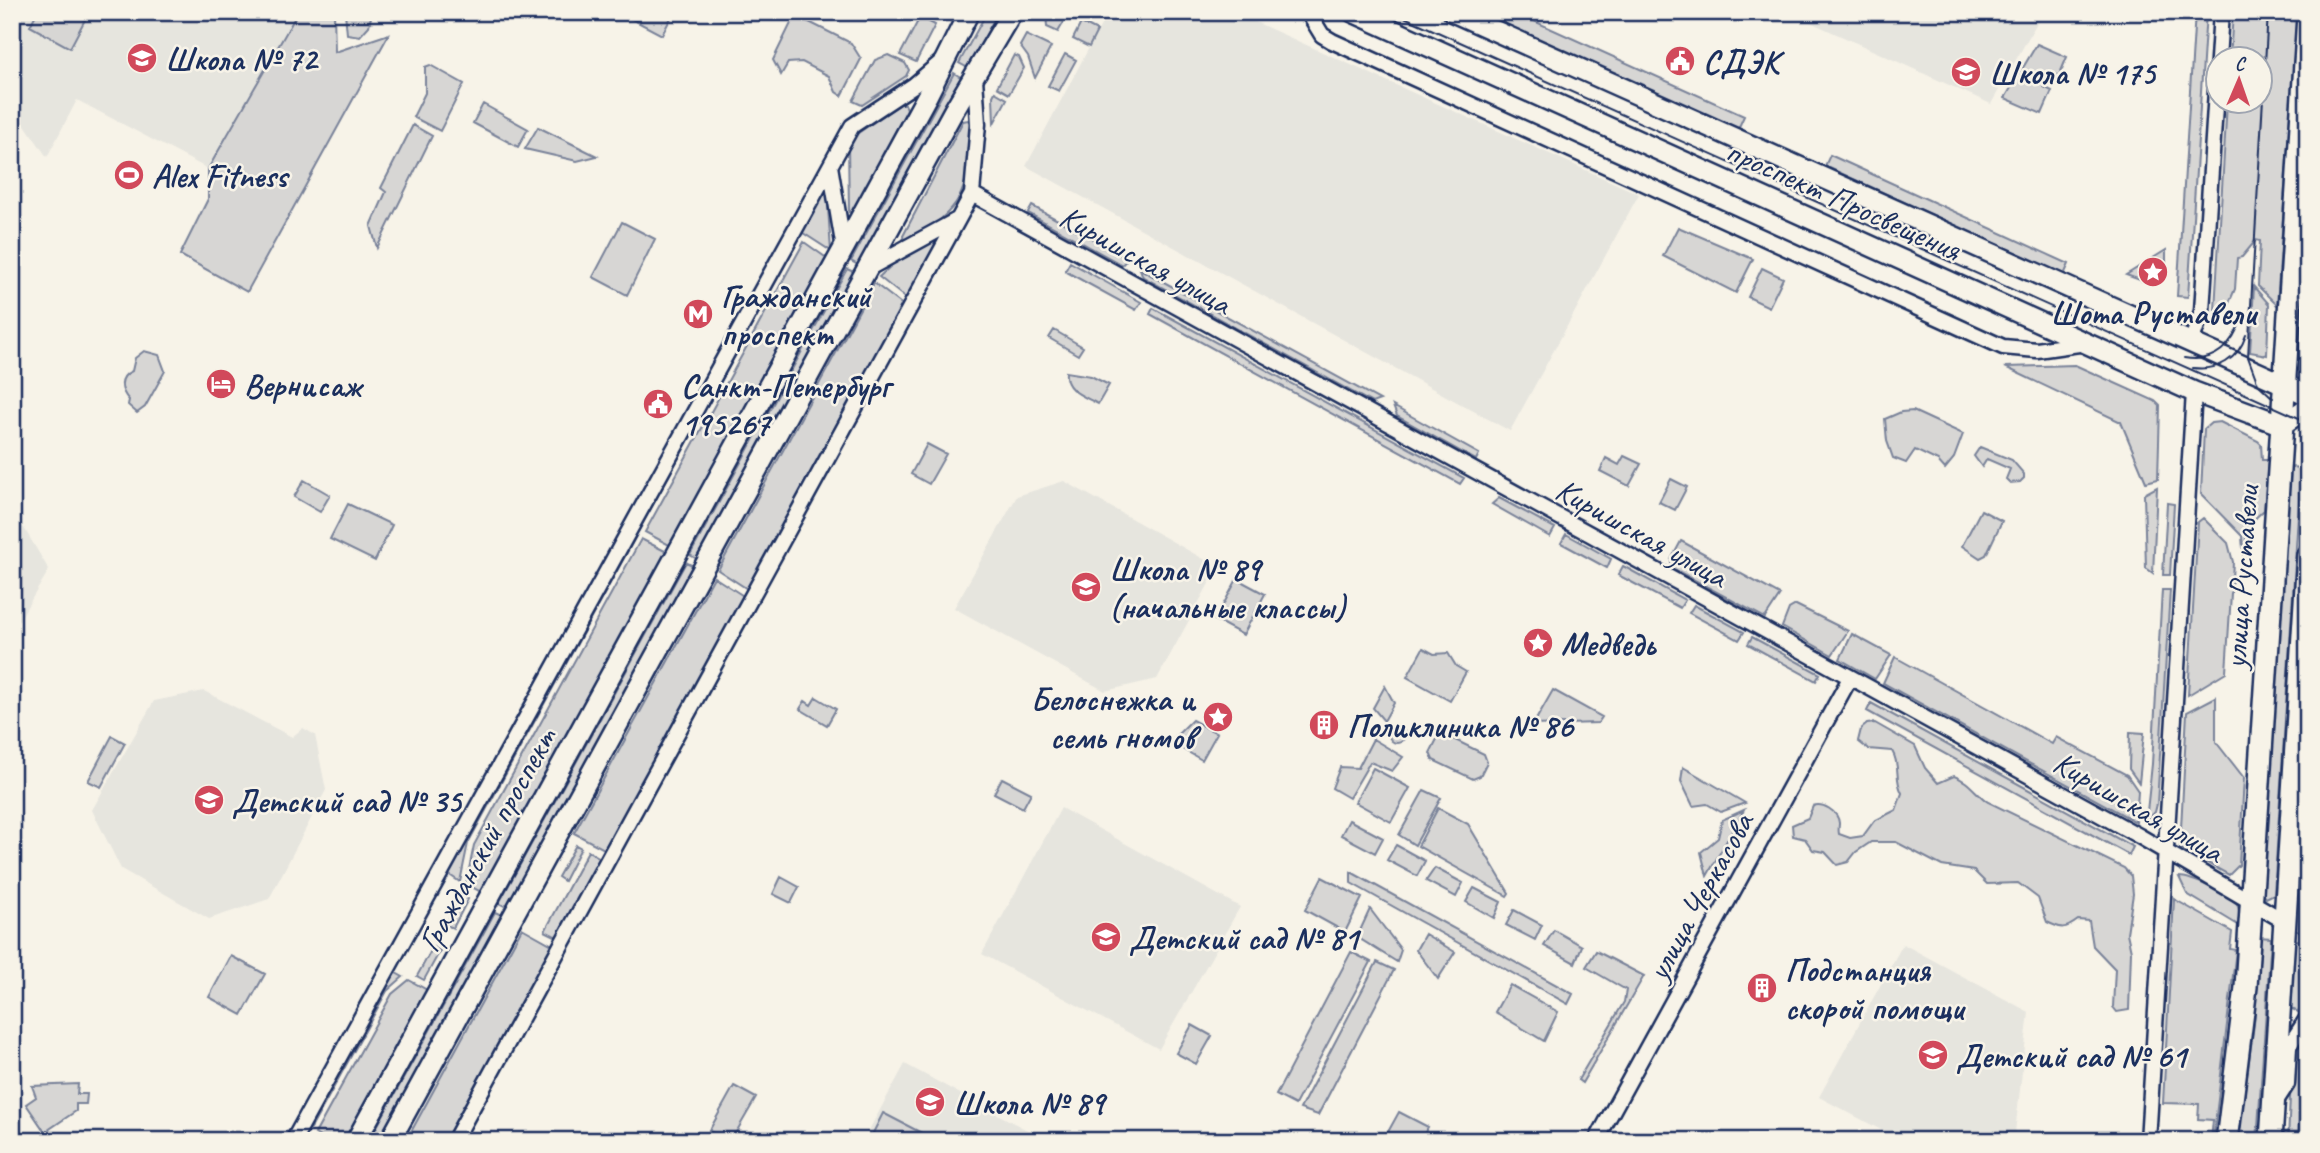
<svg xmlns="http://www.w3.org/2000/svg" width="2320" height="1153" font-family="Caveat,sans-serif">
	<rect width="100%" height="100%" fill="#f7f3e8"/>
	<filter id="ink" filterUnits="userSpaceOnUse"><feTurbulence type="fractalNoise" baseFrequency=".0143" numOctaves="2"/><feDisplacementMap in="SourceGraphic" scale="14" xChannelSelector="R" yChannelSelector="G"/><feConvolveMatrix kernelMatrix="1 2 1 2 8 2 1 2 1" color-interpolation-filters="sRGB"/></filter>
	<g filter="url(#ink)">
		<path fill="#e6e5de" d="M12,12H259L266,16L268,12H298L208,169L77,100L47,157L12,106Z
			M1108,12H1233L1639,194L1510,431L1026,166Z
			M1788,12H2043L1991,104Z
			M1064,481L1218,567L1157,679L1105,691L954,608L1017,496Z
			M12,522L24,528L49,570L12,632Z
			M204,691L292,737L303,728L315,735L326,790L269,899L209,919L121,869L92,810L154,701Z
			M1061,808L1240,907L1159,1049L982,954Z
			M1903,944L2029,1012L2014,1141H1902L1819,1097Z
			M905,1064L1047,1141H863Z"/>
		<path fill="#d7d6d4" stroke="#798299" stroke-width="2" d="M37,12H89L70,48L30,26Z
			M298,12H334L335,52L389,34L247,292L180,255L208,199V169Z
			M345,12H372L369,26L360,36L347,34Z
			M633,12H674L662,35L630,18Z
			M987,12H998L968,68L959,63Z
			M1046,12H1070L1058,32L1047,27Z
			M1478,12H1514L1744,116L1738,129Z
			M2195,12H2206L2188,297L2177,296Z
			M2233,12H2297L2277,305L2258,286L2260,241L2256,240L2242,257L2237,258L2235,289L2226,310H2215L2227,102H2260V60L2230,59Z
			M795,15L851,43L861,59L842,96L836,92L829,76L802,62L788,63L781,75L773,60Z
			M920,17L935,25L916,62L900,55Z
			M1081,23L1097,31L1089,47L1073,39Z
			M1026,35L1051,47L1035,78L1028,57L1020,46Z
			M2037,44L2067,57L2059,76L2050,73L2044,87L2052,91L2042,114L2005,98Z
			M1065,54L1076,60L1059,91L1048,86Z
			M888,55L905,63L909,70L906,76L862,105L853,101L875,60Z
			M1014,55L1019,57L1024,68L1009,94L997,87Z
			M430,65L464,84L440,131L413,117L425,93V67Z
			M954,73L962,78L860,266L851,261Z
			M995,92L1007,99L994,123L993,96Z
			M483,104L528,129L518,147L473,123Z
			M900,104H905L907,109L854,212H849L848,144L851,138Z
			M968,120L972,124C965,194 970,201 910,242H904L903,236L963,121Z
			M413,125L432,136L377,248L371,226L386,192L381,188Z
			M538,127L597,156L577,161L525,149Z
			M1830,155L2069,264L2064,275L1825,166Z
			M824,191L827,193L831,251L800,231Z
			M1032,206L1128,258L1122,265L1028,213Z
			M622,222L655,239L627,295L593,277Z
			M1678,227L1753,259L1736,293L1663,256Z
			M796,238L799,239L639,530L637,528Z
			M933,241L938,242L908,300L879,277L893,264Z
			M804,242L828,259L671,546L645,532Z
			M2166,250V266L2152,268L2143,281L2126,275Z
			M2306,250H2308V367L2298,363Z
			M1070,262L1141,302L1136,310L1065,271Z
			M1762,268L1783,278L1769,307L1748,297Z
			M847,269L856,273L699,560L690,555Z
			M1140,269L1380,400L1372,403L1143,277Z
			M874,283L904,306L749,590L718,570Z
			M2254,287L2269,304L2267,355L2250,352Z
			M1153,308L1464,478L1460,484L1150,314Z
			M1054,330L1083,347L1078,355L1049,338Z
			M144,351L159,355L165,371L145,407L137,413L128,405L129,400C120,390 118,377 132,371L135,358Z
			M2075,365L2155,401L2160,406L2158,479L2146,482L2121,422L2005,367Z
			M1066,372L1091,376L1109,385L1098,404C1084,396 1064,391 1066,372Z
			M1393,406L1479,454L1476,460L1397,416Z
			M1913,411L1963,434L1954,458L1945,469L1938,461L1915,450L1906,463L1893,458L1887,441L1885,419L1901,412Z
			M2220,422L2258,441L2261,444L2262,460H2268L2264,510L2247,526L2244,564L2242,536L2201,494L2204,429L2211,423Z
			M927,444L946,454L929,484L911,474Z
			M1980,447L2012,460L2024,474V478L2020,482L2010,483L2006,479L2010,469L1987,459L1982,467L1974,456Z
			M1624,456L1641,464L1629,486L1600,471L1606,458L1619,465Z
			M2290,467L2301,468L2274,894L2266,898L2262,892Z
			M1671,479L1687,487L1675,510L1659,502Z
			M304,480L330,495L320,512L294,497Z
			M2157,487L2153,573L2146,568L2144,494Z
			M1499,498L1555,528L1550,537L1492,504Z
			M2167,503L2174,504L2170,575H2163Z
			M348,504L392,525L375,561L330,539Z
			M1981,510L2002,521L1986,555L1980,558L1962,546Z
			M2203,518L2228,543L2233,562L2226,672L2188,695L2198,522Z
			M1566,534L1611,559L1607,568L1561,543Z
			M633,535L636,536L468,843L460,882L448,874Z
			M641,539L667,552L481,892L466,884L474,845Z
			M1681,541L1780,595L1765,618L1672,568L1671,560Z
			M686,562L695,567L508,908L499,903Z
			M1623,566L1685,600L1680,608L1618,575Z
			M714,577L745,597L606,850L574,833Z
			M1237,579L1265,594L1243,635L1215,620Z
			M2162,590H2170L2157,804L2155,812L2146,821L2152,764Z
			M1694,605L1744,632L1739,640L1689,613Z
			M1796,605L1848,631L1832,655L1782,627L1789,609Z
			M1852,634L1891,655L1875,679L1840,659Z
			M1752,637L1820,674L1816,681L1748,644Z
			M1423,648L1434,654L1448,653L1456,666L1466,672L1450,701L1407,677Z
			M1895,657L2052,744L2056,737L2127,775L2138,791L2136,822L1883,683Z
			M1385,686L1394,703L1384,721L1373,708Z
			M1553,690L1602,717L1598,723L1533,725Z
			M816,697L836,709L827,725L800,709L805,701L811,705Z
			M2216,697V742L2244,778L2239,865L2229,875L2180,848L2187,712Z
			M1871,703L2133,847L2129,855L1867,711Z
			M2308,715V931H2294Z
			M1192,720L1217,733L1202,760L1170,742Z
			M1875,723L1915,746L1925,768L1938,783L1954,776C1968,780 1976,794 1988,802L2124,868L2131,876L2133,894L2127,933L2131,951L2129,1010L2117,1012L2113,1007L2115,969L2093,946L2089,921L2078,920C2065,930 2061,929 2047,922L2038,898L2018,883L1987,884L1974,871L1942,866L1896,842H1871L1856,852L1848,862L1837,865L1825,852L1813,850L1805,839L1793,836L1792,825L1808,818L1813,806C1822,802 1838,811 1839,823C1839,827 1838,830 1839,834L1850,838L1863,836L1874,821L1896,810L1902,793C1894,778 1901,766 1892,751L1868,749L1858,741L1861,729L1867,724Z
			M1389 735a8 8 0 1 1 16 0a8 8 0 1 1-16 0Z
			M2130,732L2144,733L2139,783L2129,769Z
			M1445,735L1484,754L1487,762L1480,776L1473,779L1433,760L1430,753L1438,737Z
			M112,736L125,743L101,787L88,781Z
			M1373,739L1403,757L1392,771L1370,762L1349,798L1332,788L1340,767L1358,768Z
			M1683,767L1745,803L1721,812L1707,804L1693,806L1681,781Z
			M1373,768L1410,788L1391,822L1355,802Z
			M1002,778L1031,793L1023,808L994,793Z
			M1424,790L1441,798L1415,845L1399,835Z
			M1438,808L1468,824L1509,893L1507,896L1418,846Z
			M1744,810L1707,876L1701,852L1718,838L1722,820Z
			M1349,820L1383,838L1375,853L1341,835Z
			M576,845L581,848L564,881L558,877Z
			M1396,845L1425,861L1417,876L1387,860Z
			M588,851L602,859L559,938L545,931Z
			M1435,868L1463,883L1456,897L1426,881Z
			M1351,872L1573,994L1568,1004L1351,883Z
			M781,877L799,887L791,903L773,894Z
			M1322,877L1362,898L1345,932L1305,910Z
			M2179,877C2192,877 2227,894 2236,903C2241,909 2239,919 2238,925L2187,894Z
			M1474,888L1501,902L1494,918L1466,902Z
			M462,895L468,899L453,928L446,925Z
			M2174,899L2232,932L2230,949L2236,950L2213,1141H2205L2211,1140L2213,1120L2198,1119L2199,1104L2163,1103Z
			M1370,909L1401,950L1397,962L1357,937Z
			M1514,910L1542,925L1535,940L1506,925Z
			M495,912L504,916L380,1141H369Z
			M522,928L554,946L447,1141H406Z
			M1554,930L1582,946L1575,963L1544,946Z
			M1425,934L1455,952L1438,979L1416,950Z
			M2259,937L2271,938L2257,1141H2238L2254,1024Z
			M2293,940L2308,941L2307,1010L2300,1013L2290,1008Z
			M433,947L440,951L424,980L417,976Z
			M1596,951L1644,976L1582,1083L1578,1080L1624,1002L1626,990L1586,967Z
			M1351,952L1371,962L1295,1105L1276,1095Z
			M231,956L265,974L242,1015L209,997Z
			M1377,962L1394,970L1318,1115L1300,1109Z
			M394,972L403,977L387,991L309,1132L306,1131Z
			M409,980L427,990L344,1141H327L315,1134L392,994Z
			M1510,985L1558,1012L1544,1041L1495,1012Z
			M1192,1025L1212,1036L1196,1064L1176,1053Z
			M2305,1031L2298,1141H2288L2292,1053Z
			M78,1084L77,1094H87L86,1104H76V1111L45,1132L26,1104L36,1097L32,1086Z
			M734,1086L756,1098L731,1141L709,1131Z
			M1399,1112L1428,1127L1420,1141H1383Z
			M883,1113L937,1141H869Z"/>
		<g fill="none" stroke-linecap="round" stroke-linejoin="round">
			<g stroke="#1b2f5e" stroke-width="19">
				<path id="street" d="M1308,12L1322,35L1332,41L2003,347L2037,350L2086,343
					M830,166L844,249
					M972,194L2139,836L2284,921
					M869,268L957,220
					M2191,343L2202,311L2221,12
					M2276,1101L2287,1084L2289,1046L2308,1017
					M293,1141L852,126L914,85L941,62
					M454,1141L972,194L978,124L975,78
					M1596,1141L1850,678
					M2148,1141L2194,392"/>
			</g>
			<g stroke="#1b2f5e" stroke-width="24">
				<path id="secondary" d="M1353,12L2194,392L2282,425L2308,407
					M1453,12L2308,395
					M356,1141L927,96L969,12
					M390,1141L954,110L1012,12"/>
			</g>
			<g stroke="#1b2f5e" stroke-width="26">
				<path id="primary" d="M2227,1141L2246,987L2308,16
					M2271,1141L2308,555"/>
			</g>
			<use href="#street" stroke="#f7f3e8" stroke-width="14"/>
			<use href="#secondary" stroke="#f7f3e8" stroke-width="19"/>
			<use href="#primary" stroke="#f7f3e8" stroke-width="21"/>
			<path stroke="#1b2f5e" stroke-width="2" d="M1393,12L2308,422
				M2268,12L2248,357L2258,384L2273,398
				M2184,358C2215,364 2233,345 2242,317
				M2193,368C2218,371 2238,360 2246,335
				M2303,1141L2308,1070"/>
		</g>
	</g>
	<defs>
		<g id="school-disc" transform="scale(1.575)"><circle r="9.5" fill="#d1495b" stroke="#f7f3e8"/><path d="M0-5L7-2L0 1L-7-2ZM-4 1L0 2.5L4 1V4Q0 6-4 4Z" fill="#fff"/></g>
		<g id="civic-disc" transform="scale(1.575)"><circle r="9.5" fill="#d1495b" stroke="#f7f3e8"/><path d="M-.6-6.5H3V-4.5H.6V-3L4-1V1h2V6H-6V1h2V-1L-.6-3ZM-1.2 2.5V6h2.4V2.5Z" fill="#fff"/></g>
		<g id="stadium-disc" transform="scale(1.575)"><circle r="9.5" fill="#d1495b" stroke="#f7f3e8"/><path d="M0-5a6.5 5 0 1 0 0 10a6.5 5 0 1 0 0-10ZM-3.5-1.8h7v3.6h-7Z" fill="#fff"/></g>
		<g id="sight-disc" transform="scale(1.575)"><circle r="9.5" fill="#d1495b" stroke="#f7f3e8"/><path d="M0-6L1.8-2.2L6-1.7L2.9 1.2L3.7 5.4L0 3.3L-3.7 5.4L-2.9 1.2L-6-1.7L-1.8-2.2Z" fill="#fff"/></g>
		<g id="metro-disc" transform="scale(1.575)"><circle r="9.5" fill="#d1495b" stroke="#f7f3e8"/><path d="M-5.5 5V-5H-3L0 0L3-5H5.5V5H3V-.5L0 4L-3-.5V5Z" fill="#fff"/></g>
		<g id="hotel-disc" transform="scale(1.575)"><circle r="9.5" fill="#d1495b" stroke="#f7f3e8"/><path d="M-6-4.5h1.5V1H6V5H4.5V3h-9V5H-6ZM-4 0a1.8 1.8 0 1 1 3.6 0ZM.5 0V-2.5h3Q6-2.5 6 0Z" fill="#fff"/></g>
		<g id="building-disc" transform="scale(1.575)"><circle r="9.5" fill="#d1495b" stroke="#f7f3e8"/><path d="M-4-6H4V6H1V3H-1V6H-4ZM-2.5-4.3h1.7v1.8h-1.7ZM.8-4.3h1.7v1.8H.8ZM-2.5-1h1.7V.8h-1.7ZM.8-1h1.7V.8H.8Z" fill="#fff"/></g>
	</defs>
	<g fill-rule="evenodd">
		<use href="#school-disc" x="142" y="58"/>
		<use href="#civic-disc" x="1680" y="61"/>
		<use href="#school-disc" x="1966" y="72"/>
		<use href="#stadium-disc" x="129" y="175"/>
		<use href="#sight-disc" x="2153" y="272"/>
		<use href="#metro-disc" x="698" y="314"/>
		<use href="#hotel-disc" x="221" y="384"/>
		<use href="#civic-disc" x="658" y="404"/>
		<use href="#school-disc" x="1086" y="587"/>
		<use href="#sight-disc" x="1538" y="643"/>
		<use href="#sight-disc" x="1218" y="717"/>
		<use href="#building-disc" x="1324" y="725"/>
		<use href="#school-disc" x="209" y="800"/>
		<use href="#school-disc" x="1106" y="937"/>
		<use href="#building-disc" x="1762" y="988"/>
		<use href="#school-disc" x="1933" y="1055"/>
		<use href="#school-disc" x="930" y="1102"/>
	</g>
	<g text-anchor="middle" stroke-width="5" stroke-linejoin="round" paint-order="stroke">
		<g font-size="33" font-weight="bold" fill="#1b2f5e" stroke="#f7f3e8" text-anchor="start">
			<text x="165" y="70">Школа № 72</text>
			<text x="1703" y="73">СДЭК</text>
			<text x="1989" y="84">Школа № 175</text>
			<text x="152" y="187">Alex Fitness</text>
			<text x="721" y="307">Гражданский<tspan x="721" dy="38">проспект</tspan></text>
			<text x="2153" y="324" text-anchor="middle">Шота Руставели</text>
			<text x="244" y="396">Вернисаж</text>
			<text x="681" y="397">Санкт-Петербург<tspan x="681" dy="38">195267</tspan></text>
			<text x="1109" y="580">Школа № 89<tspan x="1109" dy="38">(начальные классы)</tspan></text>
			<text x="1561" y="655">Медведь</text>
			<text x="1195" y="710" text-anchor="end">Белоснежка и<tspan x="1195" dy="38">семь гномов</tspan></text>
			<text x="1347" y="737">Поликлиника № 86</text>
			<text x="232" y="812">Детский сад № 35</text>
			<text x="1129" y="949">Детский сад № 81</text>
			<text x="1785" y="981">Подстанция<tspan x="1785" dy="38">скорой помощи</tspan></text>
			<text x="1956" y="1067">Детский сад № 61</text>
			<text x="953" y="1114">Школа № 89</text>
		</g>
		<g font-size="33" fill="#1b2f5e" stroke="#f7f3e8">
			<text transform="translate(1844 199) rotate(24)" y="12">проспект Просвещения</text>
			<text transform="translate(1146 259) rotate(29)" y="12">Киришская улица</text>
			<text transform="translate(1642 532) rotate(29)" y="12">Киришская улица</text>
			<text transform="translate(2240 577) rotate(-86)" y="12">улица Руставели</text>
			<text transform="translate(2139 806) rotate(30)" y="12">Киришская улица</text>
			<text transform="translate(486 839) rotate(-61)" y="12">Гражданский проспект</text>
			<text transform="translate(1699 896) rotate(-61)" y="12">улица Черкасова</text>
		</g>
	</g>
	<rect width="2320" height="1153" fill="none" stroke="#f7f3e8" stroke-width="42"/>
	<rect x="21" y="21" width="2278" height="1111" fill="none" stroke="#1b2f5e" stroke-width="2.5" filter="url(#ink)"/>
	<g transform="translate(2239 80) rotate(2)"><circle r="33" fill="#f7f3e8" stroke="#9fa5b1" stroke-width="2"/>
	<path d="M0-5L12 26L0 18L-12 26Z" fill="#d1495b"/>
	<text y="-10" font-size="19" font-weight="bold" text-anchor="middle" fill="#1b2f5e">С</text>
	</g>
</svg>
